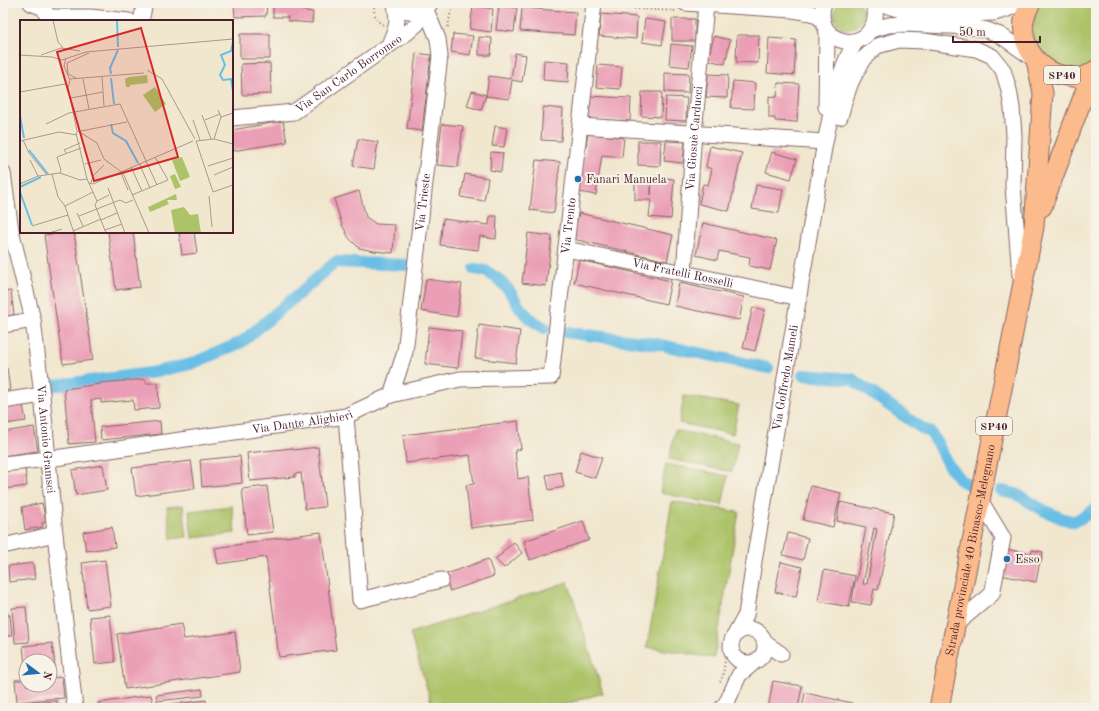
<svg xmlns="http://www.w3.org/2000/svg" width="1099" height="711" font-family="'Old Standard TT',serif">
	<rect width="100%" height="100%" fill="#f7f3e8"/>
	<filter id="ink" filterUnits="userSpaceOnUse"><feTurbulence type="fractalNoise" baseFrequency=".025" numOctaves="2"/><feDisplacementMap in="SourceGraphic" scale="8" xChannelSelector="R" yChannelSelector="G"/><feConvolveMatrix kernelMatrix="1 2 1 2 8 2 1 2 1" color-interpolation-filters="sRGB"/></filter>
	<filter id="wash" filterUnits="userSpaceOnUse"><feTurbulence type="fractalNoise" baseFrequency=".012" numOctaves="4" result="noise"/><feDisplacementMap in="SourceGraphic" scale="16" xChannelSelector="R" yChannelSelector="G"/><feGaussianBlur stdDeviation="0.9" result="paint"/><feColorMatrix in="noise" values="0 0 0 0 0 0 0 0 0 0 0 0 0 0 0 0 0 1.4 0 .05"/><feComposite in="paint" operator="in"/></filter>
	<g filter="url(#wash)">
		<rect width="100%" height="100%" fill="#f1e7cf"/>
		<path fill="#acc367" stroke="#7b7149" d="M839,3H858C876,25 839,40 835,18C833,12 836,7 839,3Z
			M1037,3H1096V64L1080,70L1054,66L1032,41L1035,7Z
			M684,396L739,405L733,434L679,423Z
			M675,430L738,443L732,472L669,459Z
			M666,464L728,476L722,505L660,493Z
			M672,501L739,512L714,658L647,647Z
			M183,505L187,537L171,539L167,507Z
			M232,506L235,533L192,538L189,511Z
			M568,582L603,693L553,708H433L410,633Z"/>
		<g fill="none" stroke-linecap="round" stroke-linejoin="round">
			<path stroke="#69bee5" stroke-width="12" d="M475,269L486,271L498,279L508,289L520,308L530,319L545,328
				M565,332L657,344L768,368
				M803,375L852,379L920,427L931,433L937,443L947,463L960,480L974,487
				M50,386L150,373L191,364L242,342L336,262L408,265
				M1001,491L1016,494L1045,511L1061,518L1074,522L1096,509"/>
		</g>
		<g id="blocks">
			<path fill="#eb9fb6" fill-rule="evenodd" d="M248,3H265L266,4H267L266,16L235,17L234,6L248,5Z
				M273,3H300L299,10L313,12L312,23L288,21V17H273Z
				M473,6L493,9L491,32L470,29Z
				M499,6L517,8L514,32L496,30Z
				M522,8L576,12L574,35L520,31Z
				M601,14L637,17L636,39L599,36Z
				M645,19L666,22L662,45L642,42Z
				M672,19H695V41H672Z
				M240,34H270V59H240Z
				M453,34L473,36L470,55L451,52Z
				M737,35H759L758,63L736,62Z
				M714,36L730,40L725,64L708,60Z
				M479,37L492,38L491,55H479Z
				M769,38L796,40L794,75L767,73Z
				M671,44L692,46L689,67L669,65Z
				M416,53L431,55L422,131L407,129Z
				M515,53L526,55L522,82L512,80L509,99L486,96L489,76L511,79Z
				M544,60L569,62L568,82L543,80Z
				M270,63L271,94L242,95L241,64Z
				M598,65L622,67L620,89L596,87Z
				M665,73L689,74L688,93L665,92Z
				M708,74L728,75L727,98L706,97Z
				M733,81L755,83L754,109L731,108Z
				M778,83L799,84L797,122L775,121V118H769V96L777,97Z
				M472,91L486,95L481,110L467,106Z
				M642,92H662L661,117L641,116Z
				M585,96L631,98L630,121L584,119Z
				M666,97L687,98L686,121L665,120Z
				M543,107L563,109L561,141L541,140Z
				M283,121L287,142L232,151V130Z
				M442,124L463,126L458,167L437,165Z
				M495,126L507,128L504,147L492,146Z
				M588,133L624,138L622,157L602,155L596,195L579,192Z
				M358,139L378,142L374,169L353,166Z
				M638,141H661L660,166L638,165Z
				M666,141L685,142L683,163L664,161Z
				M710,146L742,153L729,211L699,204L703,184L708,185L712,169L706,167Z
				M491,152L503,153L501,172L490,170Z
				M772,152L797,159L791,179L766,172Z
				M536,160L560,162L554,213L530,210Z
				M465,174L488,178L484,201L461,197Z
				M652,177L674,179L671,219L649,217L651,200H635V180L651,179V195Z
				M756,185L783,189L779,213L752,209Z
				M359,191L366,217L376,224L395,225L393,253L374,251L359,248L349,238L342,225L334,199Z
				M579,213L673,235L667,261L573,239Z
				M490,216H497L496,239L488,238V237L480,236L478,250L440,245L443,219L489,225Z
				M703,223L777,240L770,270L749,266L750,257L719,251L717,260L696,255Z
				M67,232H74L93,360L63,364L44,235Z
				M108,232H133L140,287L116,290Z
				M179,232H194L197,253L182,255Z
				M528,233L552,236L546,286L522,283Z
				M579,260L671,281L666,304L574,283Z
				M426,279L462,284L457,317L421,311Z
				M679,283L744,297L739,320L675,306Z
				M11,291L14,315L3,316V292Z
				M753,307L765,310L755,351L743,348Z
				M479,325L520,331L516,363L475,358Z
				M429,327L462,331L458,368L425,364Z
				M7,368L10,390L3,391V369Z
				M145,379L146,383H158L159,408L134,410L133,400L101,403V399L91,400L95,442L69,444L64,389L100,384V383Z
				M23,405L26,421L5,424L3,407Z
				M160,421L161,434L101,440L100,427Z
				M518,421L521,449L515,450L518,479L528,477L533,520L471,528L466,485L474,484L470,455L406,463L403,435Z
				M34,427L38,451L3,456V432Z
				M318,447L325,507L305,509L301,473L295,474V477L250,481L247,453L292,448L293,450Z
				M581,451L602,458L595,478L575,472Z
				M240,456L242,483L202,487L200,460Z
				M191,461L195,488L136,496L132,468Z
				M103,465L107,490L76,495L72,470Z
				M25,468L27,486L3,489V471Z
				M561,472L564,487L549,490L546,475Z
				M267,486L273,532L247,535L242,489Z
				M811,486L841,493L833,527L803,520Z
				M840,502L894,513L878,590L874,589L871,605L852,602L855,582H856L866,527L837,521ZM874,528L877,529L867,584H863Z
				M42,503L46,522L42,523L43,527L25,530L22,507Z
				M3,505H4L7,528H3Z
				M583,521L589,540L530,560L524,541Z
				M112,527L115,547L86,551L83,532Z
				M321,532L336,650L279,657L266,557L218,564L215,548L264,541V540Z
				M788,533L808,538L803,560L783,555Z
				M514,542L522,553L504,568L495,559L503,553L502,552Z
				M1000,548L1031,554L1032,550L1043,552L1041,562L1040,561L1036,582L995,574Z
				M488,559L494,576L450,591L444,575Z
				M105,560L111,606L87,609L82,563Z
				M781,562L802,567L796,597L775,592Z
				M33,563L35,579L9,582L8,566Z
				M824,570L855,576L849,607L818,601Z
				M26,607L29,642L15,643L12,608Z
				M3,615H10L12,636H3Z
				M110,615L115,662L95,664L90,617Z
				M181,624L184,639L235,632L240,672L125,689L117,634Z
				M52,643L55,667H50V661H26V665H25L23,646Z
				M62,677L64,698L17,702L15,680H26V685H50V678Z
				M773,681L802,686L798,708H768Z
				M202,689L203,696L157,701L156,695Z
				M805,693L852,703L851,708H802Z
				M151,695L153,703L122,708H98V703Z
				M206,700L207,708H152V707Z
				M57,701L58,708H21V703Z"/>
		</g>
	</g>
	<g filter="url(#ink)">
		<use href="#blocks" fill-opacity="0" stroke="#846564" stroke-width="1"/>
		<g fill="none" stroke-linecap="round" stroke-linejoin="round">
			<g stroke="#846564" stroke-width="17">
				<g id="minor">
					<path d="M31,3L44,8L49,21"/>
					<path d="M395,3C405,14 420,15 430,4"/>
					<path d="M685,3L793,10L811,13L822,19"/>
					<path d="M824,3C812,40 860,56 873,25C876,18 876,10 873,3"/>
					<path d="M878,3L902,10L966,14L994,13L1005,10L1020,3"/>
					<path d="M48,17H90L129,21"/>
					<path d="M141,21L145,3"/>
					<path d="M870,30L889,25L905,24L970,27L987,30L1000,35L1034,59"/>
					<path d="M389,45L396,27L397,19L395,3"/>
					<path d="M826,107L827,31"/>
					<path d="M840,117L844,102L851,82L863,59L877,46L899,40L924,41L976,49L992,56L1003,70L1009,90L1012,108L1014,135L1013,186L1020,275"/>
					<path id="s1" d="M232,118L294,112L408,32L417,24L427,7"/>
					<path d="M581,126L825,142"/>
					<path id="s2" d="M3,173L11,230L33,320L42,395L55,534L75,708"/>
					<path id="s3" d="M566,249L684,273L799,298"/>
					<path id="s4" d="M684,273L694,133L706,5"/>
					<path d="M3,325L33,320"/>
					<path id="s5" d="M391,395L405,352L440,56L438,39L426,10"/>
					<path d="M3,401L42,395"/>
					<path d="M346,416L360,600L441,580"/>
					<path id="s6" d="M3,464L48,459L346,416L391,395L460,379L551,377L594,3"/>
					<path d="M3,546L55,534"/>
					<path d="M955,625L992,594L1003,538L980,500"/>
					<circle cx="748" cy="646" r="17"/>
					<path id="s7" d="M736,633L746,615L755,555L825,142C833,107 837,70 857,40"/>
					<path d="M765,643L781,654"/>
					<path d="M722,708L728,700L739,675L753,663"/>
				</g>
			</g>
			<g stroke="#846564" stroke-width="21">
				<g id="major">
					<path d="M1031,3C1028,9 1025,14 1024,20C1020,47 1040,73 1067,76C1071,77 1078,78 1082,77C1087,76 1092,72 1096,70"/>
					<path d="M1042,207L1092,73"/>
					<path id="s8" d="M939,708L1034,227L1043,93L1036,60"/>
				</g>
			</g>
			<path stroke="#846564" stroke-width="2" stroke-dasharray="1 3" stroke-linecap="butt" d="M374,3C374,13 374,21 384,25
				M536,3L582,6
				M606,7L675,11
				M448,27L452,3
				M720,682L723,676L727,642"/>
			<use href="#minor" stroke="#fff" stroke-width="15"/>
			<use href="#major" stroke="#fbbb8d" stroke-width="19"/>
		</g>
	</g>
	<g fill="#1f6fb2" stroke="#f7f3e8" stroke-width="1.5">
		<circle cx="578" cy="179" r="4"/>
		<circle cx="1007" cy="559" r="4"/>
	</g>
	<g text-anchor="middle" stroke-width="4" stroke-linejoin="round" paint-order="stroke">
		<g fill="#f7f3e8" stroke="#7e5f64" stroke-width="1">
			<rect x="1044" y="66" width="36" height="18" rx="3"/>
			<rect x="976" y="417" width="36" height="18" rx="3"/>
		</g>
		<g font-size="11" font-weight="bold" fill="#4a1f2b">
			<text x="1062" y="79">SP40</text>
			<text x="994" y="430">SP40</text>
		</g>
		<g font-size="12" fill="#4a1f2b" stroke="#f7f3e8">
			<text dy="4" stroke="none"><textPath href="#s1" startOffset="129">Via San Carlo Borromeo</textPath></text>
			<text dy="4" stroke="none"><textPath href="#s4" startOffset="135">Via Giosuè Carducci</textPath></text>
			<text dy="4" stroke="none"><textPath href="#s5" startOffset="196">Via Trieste</textPath></text>
			<text dy="4" stroke="none"><textPath href="#s6" startOffset="710">Via Trento</textPath></text>
			<text dy="4" stroke="none"><textPath href="#s3" startOffset="119">Via Fratelli Rosselli</textPath></text>
			<text dy="4" stroke="none"><textPath href="#s7" startOffset="261">Via Goffredo Mameli</textPath></text>
			<text dy="4" stroke="none"><textPath href="#s6" startOffset="302">Via Dante Alighieri</textPath></text>
			<text dy="4" stroke="none"><textPath href="#s2" startOffset="270">Via Antonio Gramsci</textPath></text>
			<text dy="4" stroke="none"><textPath href="#s8" startOffset="161">Strada provinciale 40 Binasco-Melegnano</textPath></text>
		</g>
		<g font-size="12" fill="#4a1f2b" stroke="#f7f3e8" text-anchor="start">
			<text x="586" y="183">Fanari Manuela</text>
			<text x="1015" y="563">Esso</text>
		</g>
	</g>
	<g transform="translate(20 20)">
		<rect width="213" height="213" fill="#f1e7cf"/>
		<path d="M127,55L128,63L110,65V63V67H106L105,59L109,57ZM135,67L146,84L135,92L123,75ZM162,137L170,157L160,161L152,140ZM155,154L161,167L155,169L150,156ZM156,174L157,180H147L149,184L130,192L128,187ZM164,187L170,195L178,194L181,213H155L151,190Z" fill="#acc367"/>
		<path fill="none" stroke="#69bee5" stroke-width="2" d="M97,0L98,27M213,22L211,31L201,35L205,45L200,55L203,60L211,59L213,71M91,54L90,48L98,30M91,58L94,84M0,96L4,118M91,104L93,113L106,121L118,143M9,130L28,154M0,167L21,157M0,172L12,205"/>
		<path fill="none" stroke="#ae978d" stroke-width="1" d="M33,0L38,22L44,29M0,35L32,37L42,40L66,32L213,19M21,35L41,28L60,31M46,38L44,46L50,60L48,68L57,111M127,50L142,59L175,119M82,57L84,86M56,58L48,54L47,43L69,33M50,59L124,53M63,59L69,89M0,72L45,64M51,78L83,72M182,95L191,119M201,97L213,93M173,100L180,120M185,100L200,94M26,104L49,93L100,84L137,165M61,111L107,102M194,119L201,97L198,90M3,120L9,133L27,155M0,121L39,112L57,115M176,121L193,172M176,121L194,119L213,124M46,133L44,130L60,123M10,140L18,156M119,143L130,168M65,144L81,140M188,146L213,138M111,147L122,171M40,153L41,150L37,137L61,128M101,153L108,170M32,154L38,177L45,186L54,213M194,155L213,147M69,163L73,164L173,121M71,163L73,156L84,145M0,164L18,156L40,153L60,160L67,159M88,168L105,213M193,172L213,165M112,175L148,160L135,137M189,176L192,207M77,181L67,159L56,113L58,111L77,123L84,139L103,153L129,213M77,181L75,185L86,213M77,181L89,175M45,186L73,172M57,193L63,206M59,196L100,180L106,183L113,180M81,200L97,193M12,206L48,195M85,210L102,204M53,211L81,199M29,213L42,209"/>
		<path fill="#d62828" fill-opacity="0.15" stroke="#d62828" stroke-width="2" d="M121,8L158,137L74,161L37,32Z"/>
		<rect width="213" height="213" fill="none" stroke="#4a1f2b" stroke-width="2"/>
	</g>
	<rect width="1099" height="711" fill="none" stroke="#f7f3e8" stroke-width="16"/>
	<g transform="translate(38 673) rotate(106)"><circle r="19" fill="#f7f3e8" stroke="#b29e9c"/>
	<path d="M0-3L7 15L0 10L-7 15Z" fill="#1f6fb2"/>
	<text y="-6" font-size="11" font-weight="bold" text-anchor="middle" fill="#4a1f2b">N</text>
	</g>
	<path d="M953 36v6h87v-6" fill="none" stroke="#4a1f2b" stroke-width="2"/>
	<text x="959" y="36" font-size="12" fill="#4a1f2b" stroke="#f7f3e8" stroke-width="3" paint-order="stroke">50 m</text>
</svg>
